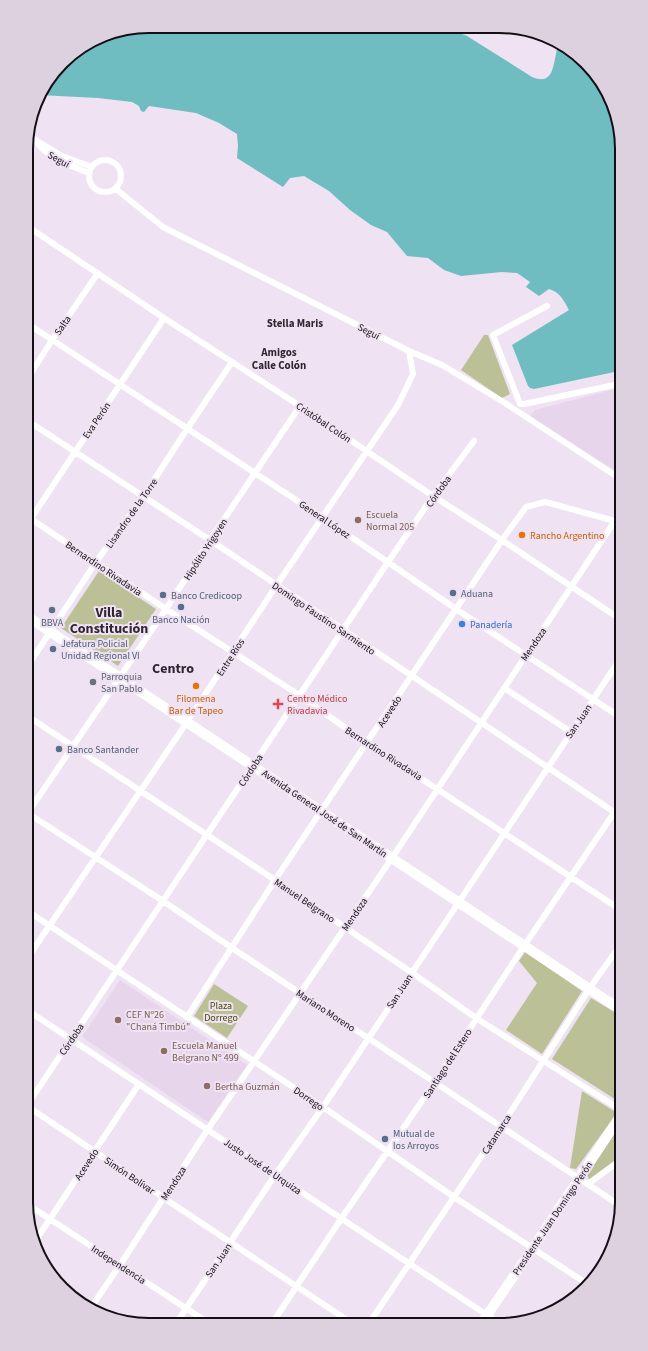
<svg xmlns="http://www.w3.org/2000/svg" width="648" height="1351" font-family="'Source Sans 3',sans-serif">
	<rect width="100%" height="100%" fill="#efe2f2"/>
	<path fill="#e7d5eb" d="M619,388V473L530,416L535,410Z
		M120,980L247,1065L208,1122L82,1037Z"/>
	<path fill="#bcc096" d="M484,335H488L510,394L502,398L461,370Z
		M99,571L156,609L118,666L61,628Z
		M525,952L582,991L542,1054L506,1030L537,983L519,961Z
		M214,984L248,1006L227,1038L194,1016Z
		M591,998L621,1016V1103L552,1059Z
		M582,1091L617,1113L576,1169L570,1168Z
		M621,1124L622,1156L590,1181L587,1175Z"/>
	<path fill="#6fbdc1" d="M149,26L448,28L467,36L532,77C554,86 553,65 557,49L559,46L580,57L601,81L618,117L619,371L534,389L530,388L528,386L512,345L569,310C564,301 560,292 549,289L539,296L526,287L530,282L517,273L502,272L461,276L444,270L428,258L407,256L387,232L371,225L350,210L329,191L304,176L290,178L283,187L237,158L238,146L237,134L219,123L196,113L149,106L144,112L141,111L139,106L132,102L98,98L39,95L68,57L102,35Z"/>
	<g fill="none" stroke-linecap="round" stroke-linejoin="round">
		<path stroke="#fff" stroke-width="6" d="M27,135L62,156L92,167
			M35,140C48,159 69,165 89,173
			M89 176a16 16 0 1 1 32 0a16 16 0 1 1-32 0Z
			M116,189L163,227L409,351L442,365L505,403L619,478
			M27,226L164,318L300,406L433,496L502,540L620,619
			M547,306L493,335L520,404H524L619,384
			M28,324L322,517L456,609L620,717
			M28,378L52,340L98,273
			M28,421L210,540L620,816
			M28,517L166,609L299,695L367,743L621,910
			M28,523L164,318
			M29,664L96,562L143,497L187,429L232,362
			M504,688L571,732
			M29,717L275,880L411,972L476,1018L621,1110
			M29,811L166,609L210,540L300,406
			M29,814L163,901L232,948L368,1038L622,1207
			M29,912L323,1107L454,1197L589,1285
			M29,956L187,722L276,586L398,405L413,374L409,351
			M30,1012L496,1321
			M187,1017L275,880L502,540L526,507L545,502L619,522
			M30,1101L388,562L433,496L474,441
			M30,1108L164,1198L350,1322
			M588,1184L622,1159
			M30,1206L207,1322
			M34,1243L139,1084
			M92,1306L120,1265L208,1129L392,858L614,522
			M177,1322L275,1175L323,1107L620,659
			M273,1322L341,1219L435,1082L524,946L620,804
			M370,1322L501,1127L589,989L621,944"/>
		<path stroke="#fff" stroke-width="10" d="M28,617L621,1010
			M483,1321L533,1248L621,1115"/>
	</g>
	<g fill="#8d6e63" stroke="#efe2f2" stroke-width="1.5">
		<circle cx="358" cy="520" r="4"/>
		<circle cx="118" cy="1020" r="4"/>
		<circle cx="164" cy="1051" r="4"/>
		<circle cx="207" cy="1086" r="4"/>
	</g>
	<g fill="#e8710a" stroke="#efe2f2" stroke-width="1.5">
		<circle cx="522" cy="535" r="4"/>
		<circle cx="196" cy="686" r="4"/>
	</g>
	<g fill="#5c6f8a" stroke="#efe2f2" stroke-width="1.5">
		<circle cx="453" cy="593" r="4"/>
		<circle cx="163" cy="595" r="4"/>
		<circle cx="181" cy="607" r="4"/>
		<circle cx="52" cy="610" r="4"/>
		<circle cx="53" cy="649" r="4"/>
		<circle cx="59" cy="749" r="4"/>
		<circle cx="385" cy="1139" r="4"/>
	</g>
	<circle fill="#3f7fe0" stroke="#efe2f2" stroke-width="1.5" cx="462" cy="624" r="4"/>
	<circle fill="#6b7280" stroke="#efe2f2" stroke-width="1.5" cx="93" cy="682" r="4"/>
	<path fill="#e0444e" stroke="#efe2f2" stroke-width="1.5" d="M276 698h4v4h4v4h-4v4h-4v-4h-4v-4h4z"/>
	<g text-anchor="middle" stroke-width="4" stroke-linejoin="round" paint-order="stroke">
		<g font-size="10" fill="#130f14" stroke="#efe2f2">
			<text transform="translate(59 159) rotate(28)" y="4">Seguí</text>
			<text transform="translate(62 325) rotate(-55)" y="4">Salta</text>
			<text transform="translate(369 331) rotate(27)" y="4">Seguí</text>
			<text transform="translate(96 420) rotate(-56)" y="4">Eva Perón</text>
			<text transform="translate(324 422) rotate(34)" y="4">Cristóbal Colón</text>
			<text transform="translate(438 491) rotate(-55)" y="4">Córdoba</text>
			<text transform="translate(131 513) rotate(-55)" y="4">Lisandro de la Torre</text>
			<text transform="translate(325 519) rotate(34)" y="4">General López</text>
			<text transform="translate(205 549) rotate(-57)" y="4">Hipólito Yrigoyen</text>
			<text transform="translate(104 568) rotate(34)" y="4">Bernardino Rivadavia</text>
			<text transform="translate(324 618) rotate(34)" y="4">Domingo Faustino Sarmiento</text>
			<text transform="translate(533 644) rotate(-56)" y="4">Mendoza</text>
			<text transform="translate(230 657) rotate(-57)" y="4">Entre Ríos</text>
			<text transform="translate(389 711) rotate(-57)" y="4">Acevedo</text>
			<text transform="translate(578 721) rotate(-56)" y="4">San Juan</text>
			<text transform="translate(384 753) rotate(33)" y="4">Bernardino Rivadavia</text>
			<text transform="translate(250 770) rotate(-57)" y="4">Córdoba</text>
			<text transform="translate(325 813) rotate(34)" y="4">Avenida General José de San Martín</text>
			<text transform="translate(305 900) rotate(34)" y="4">Manuel Belgrano</text>
			<text transform="translate(354 914) rotate(-56)" y="4">Mendoza</text>
			<text transform="translate(399 991) rotate(-57)" y="4">San Juan</text>
			<text transform="translate(326 1010) rotate(33)" y="4">Mariano Moreno</text>
			<text transform="translate(71 1039) rotate(-56)" y="4">Córdoba</text>
			<text transform="translate(447 1063) rotate(-57)" y="4">Santiago del Estero</text>
			<text transform="translate(309 1098) rotate(34)" y="4">Dorrego</text>
			<text transform="translate(496 1134) rotate(-57)" y="4">Catamarca</text>
			<text transform="translate(86 1164) rotate(-57)" y="4">Acevedo</text>
			<text transform="translate(263 1166) rotate(34)" y="4">Justo José de Urquiza</text>
			<text transform="translate(130 1175) rotate(34)" y="4">Simón Bolívar</text>
			<text transform="translate(173 1183) rotate(-57)" y="4">Mendoza</text>
			<text transform="translate(552 1218) rotate(-56)" y="4">Presidente Juan Domingo Perón</text>
			<text transform="translate(218 1260) rotate(-56)" y="4">San Juan</text>
			<text transform="translate(119 1264) rotate(33)" y="4">Independencia</text>
		</g>
		<g font-size="10" fill="#785e54" stroke="#efe2f2" text-anchor="start">
			<text x="366" y="518">Escuela<tspan x="366" dy="12">Normal 205</tspan></text>
			<text x="126" y="1018">CEF Nº26<tspan x="126" dy="12">"Chaná Timbú"</tspan></text>
			<text x="172" y="1049">Escuela Manuel<tspan x="172" dy="12">Belgrano Nº 499</tspan></text>
			<text x="215" y="1090">Bertha Guzmán</text>
		</g>
		<g font-size="10" fill="#c56008" stroke="#efe2f2" text-anchor="start">
			<text x="530" y="539">Rancho Argentino</text>
			<text x="196" y="702" text-anchor="middle">Filomena<tspan x="196" dy="12">Bar de Tapeo</tspan></text>
		</g>
		<g font-size="10" fill="#4e5e75" stroke="#efe2f2" text-anchor="start">
			<text x="461" y="597">Aduana</text>
			<text x="171" y="599">Banco Credicoop</text>
			<text x="181" y="623" text-anchor="middle">Banco Nación</text>
			<text x="52" y="626" text-anchor="middle">BBVA</text>
			<text x="61" y="647">Jefatura Policial<tspan x="61" dy="12">Unidad Regional VI</tspan></text>
			<text x="67" y="753">Banco Santander</text>
			<text x="393" y="1137">Mutual de<tspan x="393" dy="12">los Arroyos</tspan></text>
		</g>
		<g font-size="10" fill="#366cbe" stroke="#efe2f2" text-anchor="start">
			<text x="470" y="628">Panadería</text>
		</g>
		<g font-size="10" fill="#5b616d" stroke="#efe2f2" text-anchor="start">
			<text x="101" y="680">Parroquia<tspan x="101" dy="12">San Pablo</tspan></text>
		</g>
		<g font-size="10" fill="#be3a42" stroke="#efe2f2" text-anchor="start">
			<text x="287" y="702">Centro Médico<tspan x="287" dy="12">Rivadavia</tspan></text>
		</g>
		<g font-size="10" fill="#484b03" stroke="#efe2f2">
			<text x="221" y="1009">Plaza<tspan x="221" dy="12">Dorrego</tspan></text>
		</g>
		<g font-size="11" font-weight="bold" fill="#302632" stroke="#efe2f2">
			<text x="295" y="327">Stella Maris</text>
			<text x="279" y="356">Amigos<tspan x="279" dy="13">Calle Colón</tspan></text>
		</g>
		<g font-size="14" font-weight="bold" fill="#302632" stroke="#efe2f2">
			<text x="109" y="617">Villa<tspan x="109" dy="16">Constitución</tspan></text>
			<text x="173" y="673">Centro</text>
		</g>
	</g>
	<path d="M0 0H648V1351H0ZM149 33H499A116 116 0 0 1 615 149V1202A116 116 0 0 1 499 1318H149A116 116 0 0 1 33 1202V149A116 116 0 0 1 149 33Z" fill="#ddd1e0" fill-rule="evenodd"/>
	<path fill="none" stroke="#130f14" stroke-width="2" d="M149 33H499A116 116 0 0 1 615 149V1202A116 116 0 0 1 499 1318H149A116 116 0 0 1 33 1202V149A116 116 0 0 1 149 33Z"/>
</svg>
